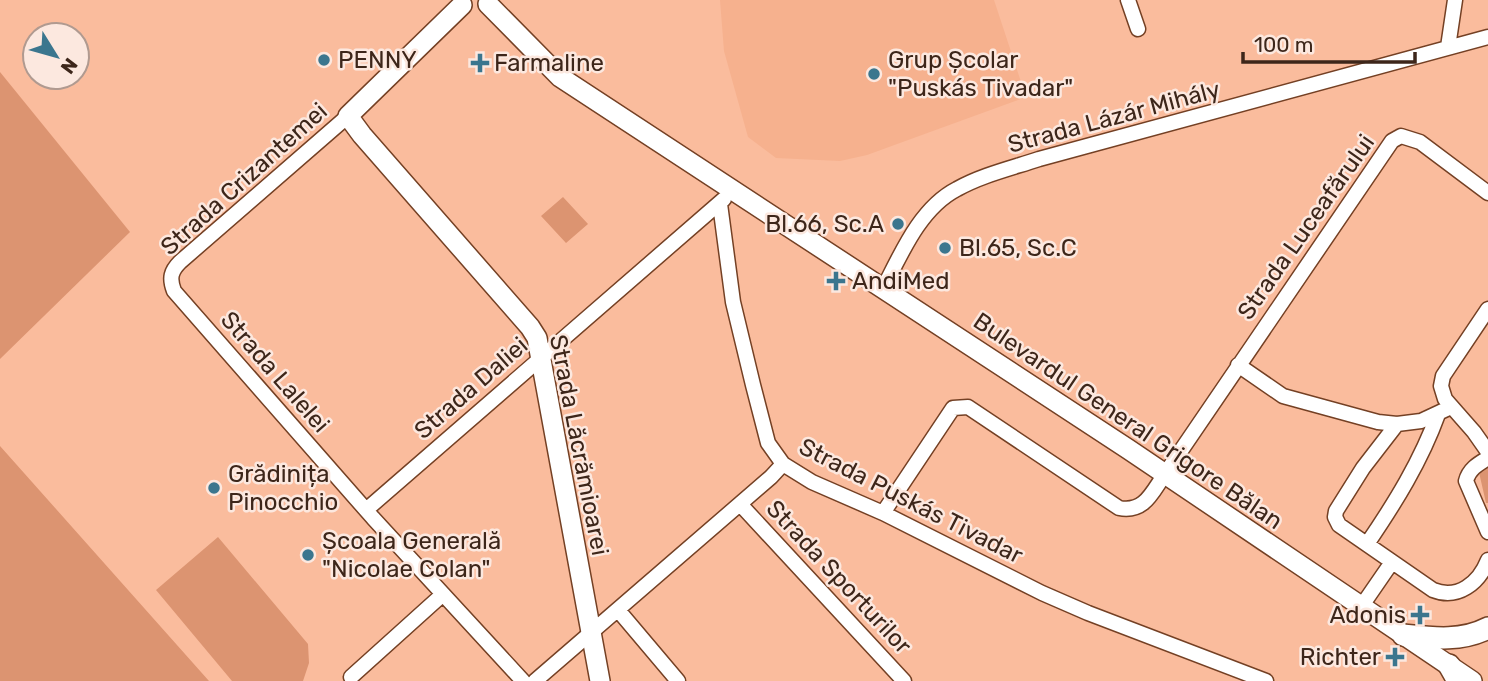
<svg xmlns="http://www.w3.org/2000/svg" width="1488" height="681" font-family="Rubik,sans-serif">
	<rect width="100%" height="100%" fill="#fabc9d"/>
	<path fill="#f6b18e" d="M720,0H994L1026,97L867,155L840,161L776,158L748,137L724,51Z"/>
	<path fill="#dc9471" d="M0,72L130,232L0,359Z
		M563,197L588,224L566,243L541,216Z
		M0,446L209,681H0Z
		M1488,462V503H1486L1478,468Z
		M218,537L308,644L309,663L303,681H232L156,590Z"/>
	<g fill="none" stroke-linecap="round" stroke-linejoin="round">
		<g stroke="#744024" stroke-width="17">
			<path id="minor" d="M1128,0L1138,29
				M1448,47L1455,0
				M348,116L180,262C171,271 169,278 174,291L373,518L523,681
				M720,204L733,302L753,385L768,443L783,464L812,482L883,513L1042,593L1088,613L1266,681
				M883,289C901,254 920,208 957,189C982,175 1012,168 1039,159L1488,37
				M1488,309L1443,376L1441,386L1445,399L1474,432L1488,452
				M1238,365L1283,396L1378,422L1397,424L1421,421L1451,407
				M1397,424L1363,468L1336,511L1335,517L1339,525L1433,590C1458,600 1479,583 1488,560
				M1488,458C1478,464 1469,469 1466,481L1488,532
				M740,504L904,681
				M366,510L724,199
				M883,513L953,408L968,407L1119,508C1145,513 1152,492 1165,474L1392,141L1401,136L1420,142L1488,193
				M1367,544C1395,503 1421,461 1438,414
				M1361,607L1392,562
				M618,610L678,681
				M351,677L442,595
				M535,681L771,477L783,464"/>
		</g>
		<g stroke="#744024" stroke-width="22">
			<path id="secondary" d="M488,4L560,77L1128,449L1472,681
				M462,5L348,116L362,135L530,327L537,338L600,681"/>
		</g>
		<g stroke="#744024" stroke-width="24">
			<path id="primary" d="M1403,635C1432,638 1461,642 1488,628
				M1449,665L1458,681"/>
		</g>
		<use href="#minor" stroke="#fff" stroke-width="14"/>
		<use href="#secondary" stroke="#fff" stroke-width="19"/>
		<use href="#primary" stroke="#fff" stroke-width="21"/>
	</g>
	<g fill="#3b768e" stroke="#fce8df" stroke-width="2.5">
		<circle cx="324" cy="60" r="7"/>
		<path d="M476.5 52.5h7v7h7v7h-7v7h-7v-7h-7v-7h7z"/>
		<circle cx="874" cy="74" r="7"/>
		<circle cx="898" cy="224" r="7"/>
		<circle cx="945" cy="248" r="7"/>
		<path d="M832.5 270.5h7v7h7v7h-7v7h-7v-7h-7v-7h7z"/>
		<circle cx="214" cy="488" r="7"/>
		<circle cx="308" cy="555" r="7"/>
		<path d="M1416.5 604.5h7v7h7v7h-7v7h-7v-7h-7v-7h7z"/>
		<path d="M1391.5 646.5h7v7h7v7h-7v7h-7v-7h-7v-7h7z"/>
	</g>
	<g text-anchor="middle" stroke-width="5" stroke-linejoin="round" paint-order="stroke">
		<g font-size="24" fill="#3d261a" stroke="#fce8df" text-anchor="start">
			<text x="338" y="68">PENNY</text>
			<text x="888" y="68">Grup Școlar<tspan x="888" dy="28">"Puskás Tivadar"</tspan></text>
			<text x="494" y="71">Farmaline</text>
			<text x="884" y="232" text-anchor="end">Bl.66, Sc.A</text>
			<text x="959" y="256">Bl.65, Sc.C</text>
			<text x="852" y="289">AndiMed</text>
			<text x="228" y="482">Grădinița<tspan x="228" dy="28">Pinocchio</tspan></text>
			<text x="322" y="549">Școala Generală<tspan x="322" dy="28">"Nicolae Colan"</tspan></text>
			<text x="1406" y="623" text-anchor="end">Adonis</text>
			<text x="1381" y="665" text-anchor="end">Richter</text>
		</g>
		<g font-size="24" fill="#3d261a" stroke="#fce8df">
			<text transform="translate(1114 117) rotate(-15)" y="8">Strada Lázár Mihály</text>
			<text transform="translate(244 179) rotate(-42)" y="8">Strada Crizantemei</text>
			<text transform="translate(1306 227) rotate(-55)" y="8">Strada Luceafărului</text>
			<text transform="translate(275 372) rotate(49)" y="8">Strada Lalelei</text>
			<text transform="translate(471 388) rotate(-41)" y="8">Strada Daliei</text>
			<text transform="translate(1128 421) rotate(34)" y="8">Bulevardul General Grigore Bălan</text>
			<text transform="translate(579 445) rotate(79)" y="8">Strada Lăcrămioarei</text>
			<text transform="translate(911 501) rotate(27)" y="8">Strada Puskás Tivadar</text>
			<text transform="translate(839 577) rotate(47)" y="8">Strada Sporturilor</text>
		</g>
	</g>
	<g transform="translate(56 56) rotate(127)"><circle r="33" fill="#fce8df" stroke="#b09a90" stroke-width="2"/>
	<path d="M0-5L12 26L0 18L-12 26Z" fill="#3b768e"/>
	<text y="-10" font-size="19" font-weight="bold" text-anchor="middle" fill="#3d261a">N</text>
	</g>
	<path d="M1243 52v10h172v-10" fill="none" stroke="#3d261a" stroke-width="3.5"/>
	<text x="1254" y="52" font-size="21" fill="#3d261a" stroke="#fce8df" stroke-width="5" paint-order="stroke">100 m</text>
</svg>
